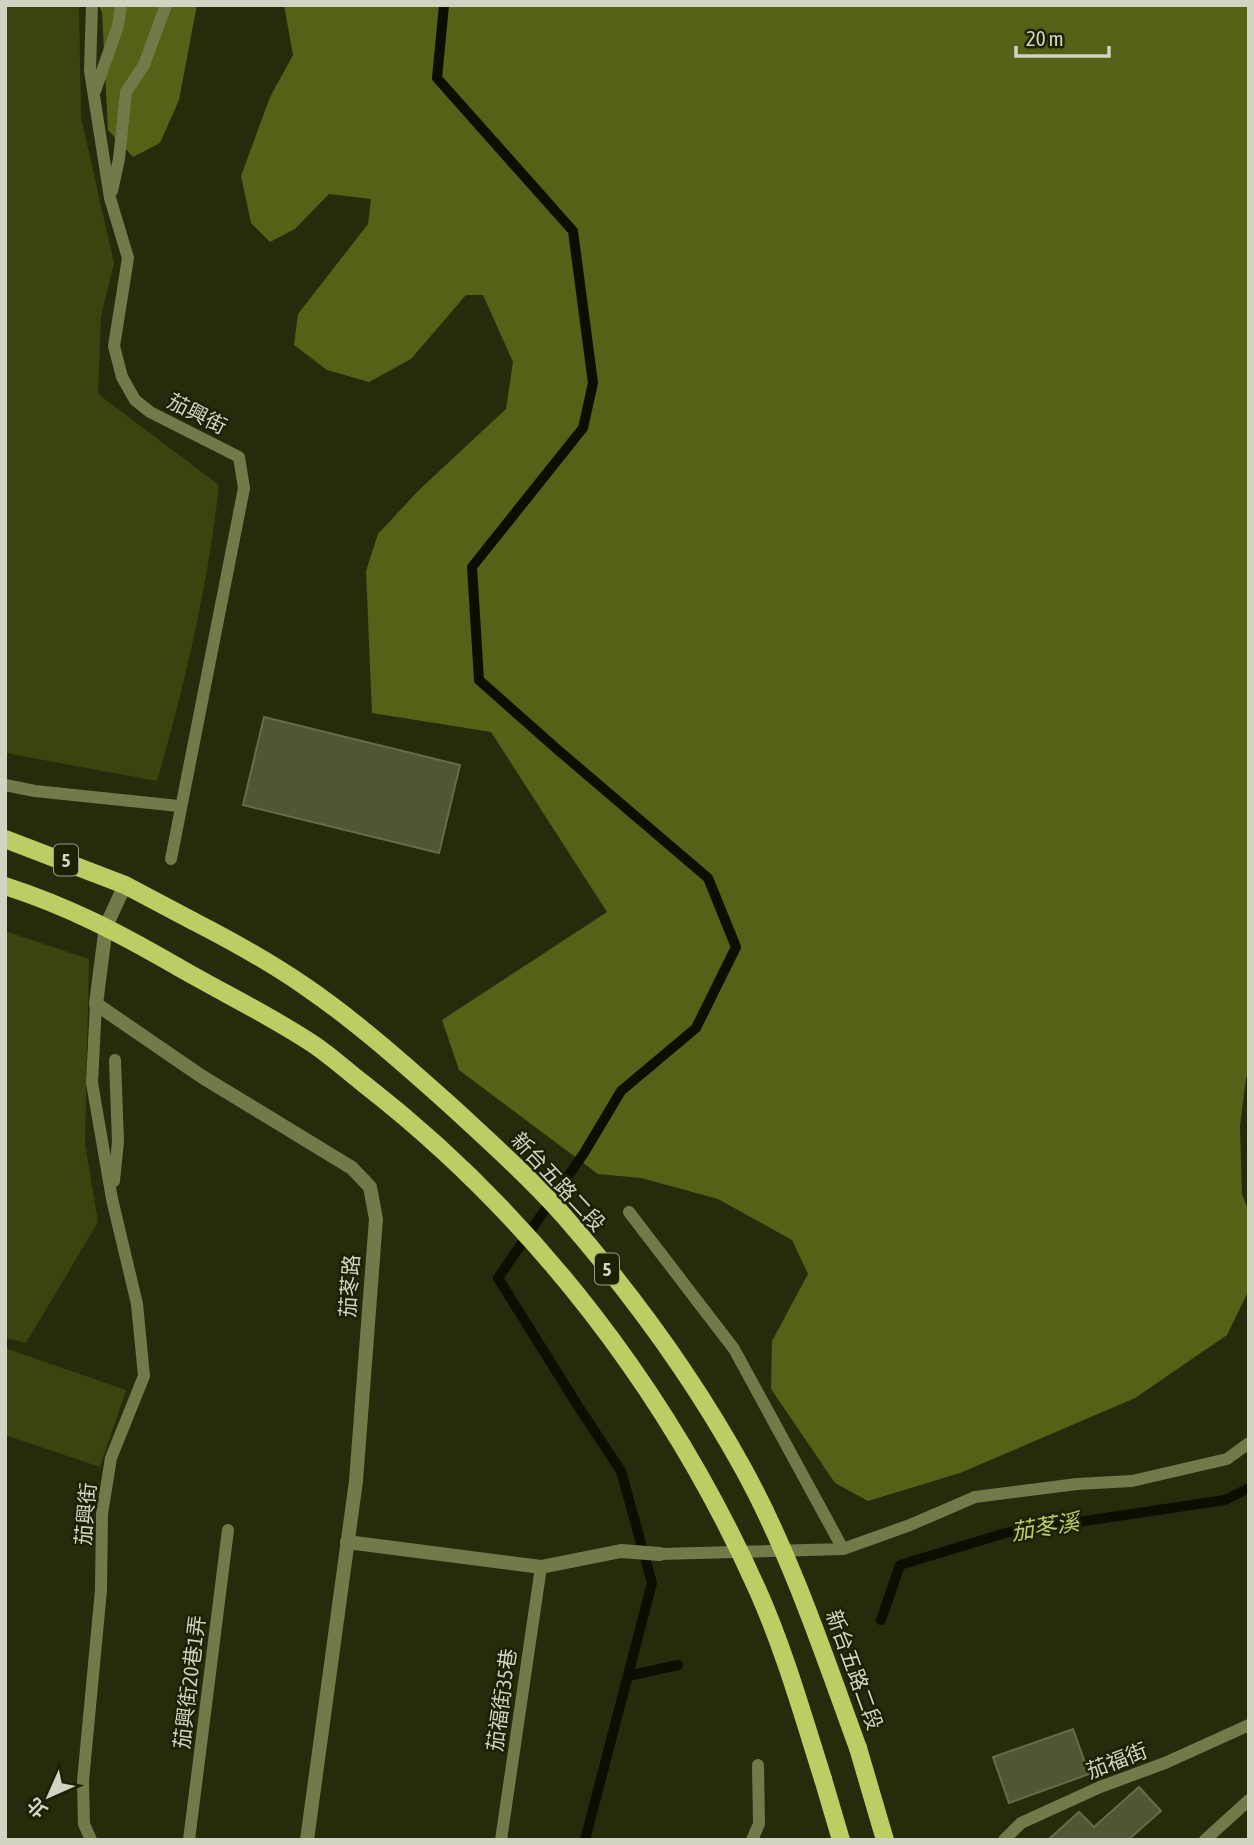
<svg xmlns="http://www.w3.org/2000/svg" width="1254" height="1845" font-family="'Asap Condensed','Noto Sans TC',sans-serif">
	<rect width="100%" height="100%" fill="#262b0c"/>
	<path fill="#3c430e" d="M5,5H79L81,117L114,263L101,317L98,394L219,485C208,586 185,684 157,781L5,753Z
		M5,931L89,959L85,1144L98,1222L26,1343L5,1338Z
		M5,1348L126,1390L100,1467L5,1435Z"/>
	<path fill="#566016" d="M98,5H197L179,100L160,143L133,157L108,130L102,12Z
		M284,5H1249V1074L1246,1078L1240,1126L1242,1194L1249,1212V1290L1227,1335L1135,1398L960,1473L868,1501L835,1483L771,1389L772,1341L808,1274L792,1240L718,1199L641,1178L598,1174L459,1070L442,1020L607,912L491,732L372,713L366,571L378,534L419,490L506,409L513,362L483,295H466L411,359L369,382L327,370L294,345L298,314L368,224L371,199L329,194L295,229L270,242L251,223L241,176L270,97L293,55Z"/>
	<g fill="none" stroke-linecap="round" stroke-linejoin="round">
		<path stroke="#0c0f00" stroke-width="10" d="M444,5L437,78L573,231L593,383L583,428L472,567L479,680L558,750L708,878L736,947L696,1028L621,1091L584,1153L498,1278L578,1406L621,1471L652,1583L585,1840
			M881,1620L900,1565L1005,1533L1225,1500L1249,1488
			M628,1676L678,1665"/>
	</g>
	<path fill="#505536" stroke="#656b4b" stroke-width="2" d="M264,717L460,765L439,853L243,805Z
		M1073,1729L1089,1774L1009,1803L993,1757Z
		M1139,1787L1161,1811L1128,1840H1048L1079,1812L1094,1827Z"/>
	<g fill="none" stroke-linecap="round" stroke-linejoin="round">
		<path stroke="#717a49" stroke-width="12" d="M92,5L90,71L110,198L128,258L114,346L122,377L135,400L150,412L239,457L244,488L171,859
			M95,91L118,26L121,5
			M112,191L119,159L126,92L144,65L166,5
			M5,785L35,791L179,806
			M114,1181L118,1142L115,1060
			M629,1212L734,1349L843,1549
			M660,1554L843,1549L910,1525L975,1497L1077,1484L1132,1481L1227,1459L1249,1443
			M91,1840L84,1824L83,1781L101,1590L102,1514L111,1458L144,1376L137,1304L112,1199L92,1083L96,1004
			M189,1840L228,1530
			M501,1840L541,1567
			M752,1840L759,1824L758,1765
			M1004,1840L1021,1823L1100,1787L1165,1763L1249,1725
			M1205,1840L1249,1800"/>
		<path stroke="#717a49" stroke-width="14" d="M125,885L106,926L96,1004L201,1076L352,1168L370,1187L376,1219L356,1481L307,1840
			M347,1542L541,1567L621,1551L660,1554"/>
		<path stroke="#bbcd63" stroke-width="18" d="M5,839L125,885L193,921
			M5,886C70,907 119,933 178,967
			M858,1748L885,1840
			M823,1779L841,1840"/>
		<path stroke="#bbcd63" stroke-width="18" d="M193,921C232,941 270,962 306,987C357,1022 404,1064 450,1105C489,1141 529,1177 564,1216C632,1294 694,1379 744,1470C792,1558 824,1655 858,1748
			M178,967C223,993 271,1016 313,1044C331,1056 347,1071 364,1084C535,1217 670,1394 758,1591C785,1652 803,1716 823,1779"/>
	</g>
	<g text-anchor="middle" stroke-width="5" stroke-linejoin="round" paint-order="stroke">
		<g fill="#1d2103" stroke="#9a9e89" stroke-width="2">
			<rect x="54" y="844.5" width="24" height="31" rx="5"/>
			<rect x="595" y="1253.5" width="24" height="31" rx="5"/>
		</g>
		<g font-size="19" font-weight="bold" fill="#d0d4c2">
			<text x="66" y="867">5</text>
			<text x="607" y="1276">5</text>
		</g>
		<g font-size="21" fill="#d0d4c2" stroke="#1d2103">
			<text transform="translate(197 414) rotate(27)" y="7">茄興街</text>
			<text transform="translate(558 1182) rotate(47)" y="7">新台五路二段</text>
			<text transform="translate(350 1286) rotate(-86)" y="7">茄苳路</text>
			<text transform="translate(86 1514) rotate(-85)" y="7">茄興街</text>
			<text transform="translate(854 1670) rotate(70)" y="7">新台五路二段</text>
			<text transform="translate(190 1682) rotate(-83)" y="7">茄興街20巷1弄</text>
			<text transform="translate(502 1700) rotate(-82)" y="7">茄福街35巷</text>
			<text transform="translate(1117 1761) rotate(-21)" y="7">茄福街</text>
		</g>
		<g font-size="23" font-style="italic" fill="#bbcc69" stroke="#1d2103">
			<text transform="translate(1045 1527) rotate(-9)" y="8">茄苳溪</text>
		</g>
	</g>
	<rect width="1254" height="1845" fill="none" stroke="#d0d4c2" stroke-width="14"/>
	<g transform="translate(49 1796) rotate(225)" stroke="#1d2103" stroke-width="5" paint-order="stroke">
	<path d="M0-5L12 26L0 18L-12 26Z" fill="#d0d4c2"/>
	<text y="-10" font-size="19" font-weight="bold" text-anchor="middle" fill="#d0d4c2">北</text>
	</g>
	<path d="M1016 46v10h93v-10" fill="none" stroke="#d0d4c2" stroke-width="3.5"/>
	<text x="1026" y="46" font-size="21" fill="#d0d4c2" stroke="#1d2103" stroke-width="5" paint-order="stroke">20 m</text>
</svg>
